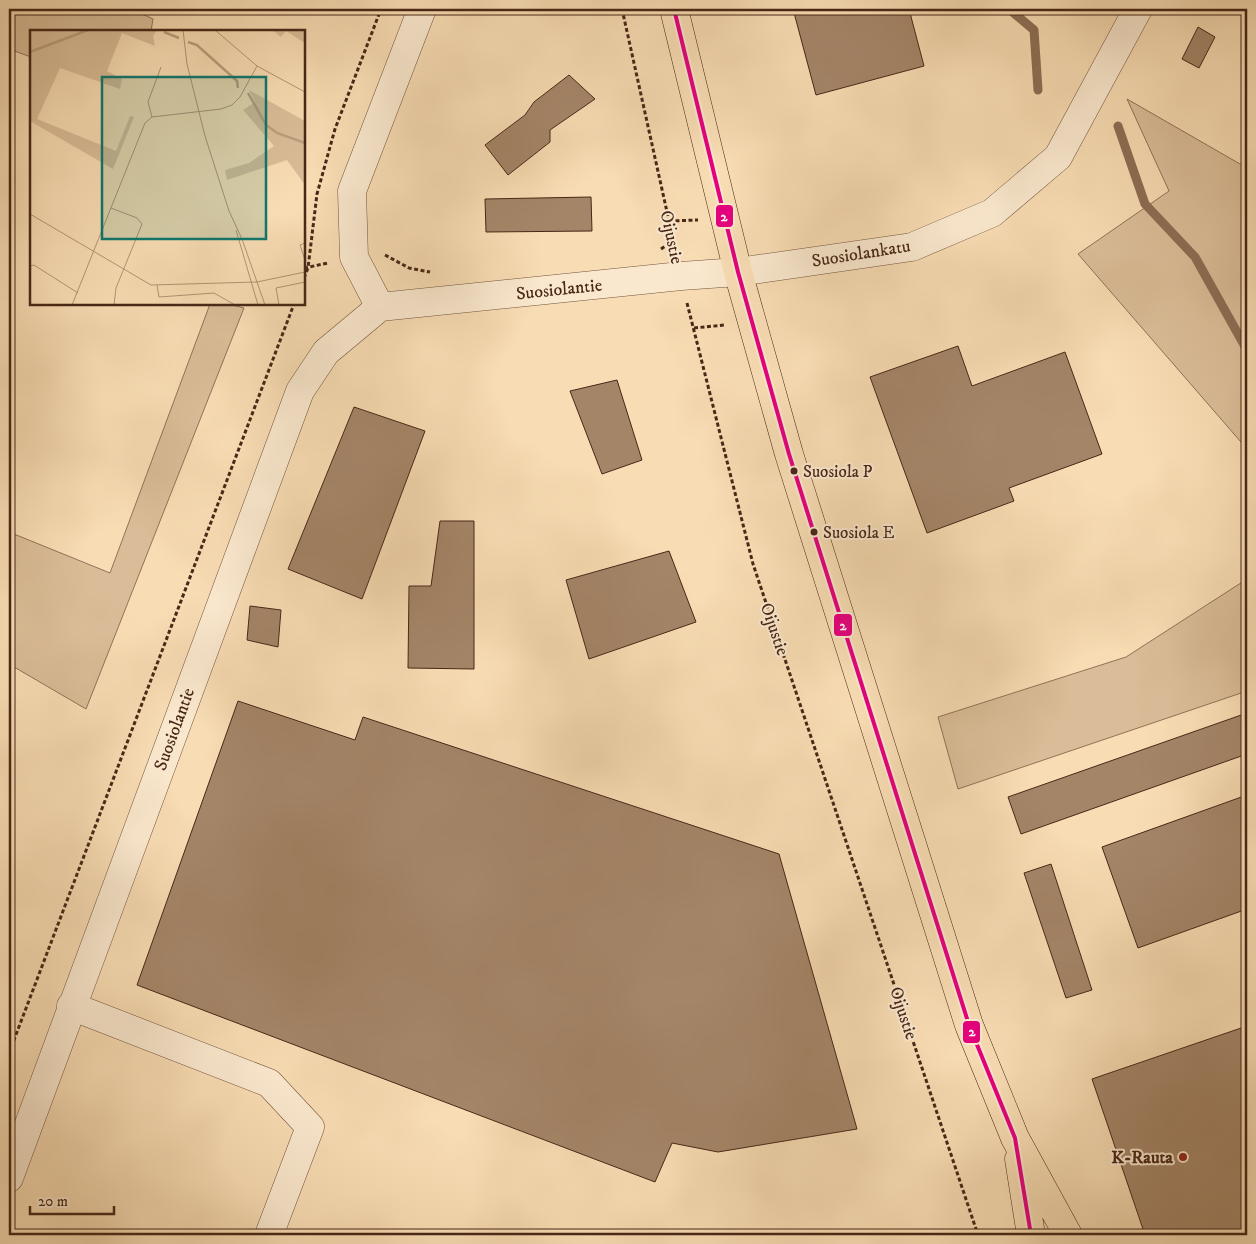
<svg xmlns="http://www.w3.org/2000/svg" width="1256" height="1244" font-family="'IM FELL DW Pica',serif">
	<rect width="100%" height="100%" fill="#f8dcb3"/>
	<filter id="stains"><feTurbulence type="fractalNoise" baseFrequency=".004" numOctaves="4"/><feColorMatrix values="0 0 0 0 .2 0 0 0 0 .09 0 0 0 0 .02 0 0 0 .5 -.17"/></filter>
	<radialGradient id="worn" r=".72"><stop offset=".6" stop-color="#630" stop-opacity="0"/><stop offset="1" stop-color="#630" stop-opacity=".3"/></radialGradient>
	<path fill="#dabd98" stroke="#917258" d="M9,9H132L153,19L151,31H31V57L9,49Z
		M1127,99L1247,168V449L1078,254L1169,191Z
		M210,304H228L244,308L86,709L9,664V532L110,573Z
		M1247,579V691L958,789L938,717L1126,657Z"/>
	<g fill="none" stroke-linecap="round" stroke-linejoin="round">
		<path stroke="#8e6e55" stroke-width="9" d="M1009,9L1034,30L1038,90
			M1118,126L1145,204L1195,257L1247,350"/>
	</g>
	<path fill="#a48568" stroke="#482717" d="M793,9H909L924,66L816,95Z
		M1198,27L1215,37L1199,68L1182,59Z
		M569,75L595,99L550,130V142L508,175L485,145L525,115L534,102Z
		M591,197L592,231L486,232L485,199Z
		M958,346L972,386L1065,352L1102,454L1009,488L1014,501L927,533L870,377Z
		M617,380L642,460L602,474L570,391Z
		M354,407L425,431L362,599L288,569Z
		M440,521H474V669L408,668L409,586H431Z
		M669,551L696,622L589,659L566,580Z
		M250,606L281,610L278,647L247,640Z
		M238,701L355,740L363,717L779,854L857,1129L718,1152L672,1143L655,1182L137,985Z
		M1247,713V754L1021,834L1008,797Z
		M1247,795V909L1138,948L1102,847Z
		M1051,864L1092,990L1066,998L1024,873Z
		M1247,1026V1235H1145L1092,1079Z"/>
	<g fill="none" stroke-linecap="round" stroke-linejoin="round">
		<g stroke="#74543e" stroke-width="29">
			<path id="minor" d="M380,307L354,257L352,191L422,9
				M71,1006L269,1083L310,1127L269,1235
				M9,1178L300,391L326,352L380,307L681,276L738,272L912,247L992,213L1058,157L1138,9"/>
		</g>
		<g stroke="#482717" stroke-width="29">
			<path id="major" d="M674,9L738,272L789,454L969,1025L1015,1138L1068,1235
				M1019,1159L1031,1235"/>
		</g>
		<path stroke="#482717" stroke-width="3" stroke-dasharray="4 2.5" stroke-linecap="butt" d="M622,9L675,248
			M669,221L698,220
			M661,249L673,241
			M385,255L409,268L430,272
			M304,268L328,263
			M304,278L308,268L317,194L335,129L381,9
			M687,303L753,564L978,1235
			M694,328L725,325
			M9,1053L294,304"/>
		<use href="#minor" stroke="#fae8ce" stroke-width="28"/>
		<use href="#major" stroke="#f8dcb3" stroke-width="28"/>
		<g stroke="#fae8ce" stroke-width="8">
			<path id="bus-1" d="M674,9L738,272L789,454L969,1025L1015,1138L1031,1235"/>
		</g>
		<use href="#bus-1" stroke="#e5007d" stroke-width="4"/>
	</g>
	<g fill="#482717" stroke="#fae8ce" stroke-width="2">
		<circle cx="794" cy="471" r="4.5"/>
		<circle cx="814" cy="532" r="4.5"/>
	</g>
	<circle fill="#8f2418" stroke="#fae8ce" stroke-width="2" cx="1183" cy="1157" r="5"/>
	<g text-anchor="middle" stroke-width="4" stroke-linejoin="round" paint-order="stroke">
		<g font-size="17" fill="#482717" stroke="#fae8ce" text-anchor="start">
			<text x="803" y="477">Suosiola P</text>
			<text x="823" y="538">Suosiola E</text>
		</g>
		<g font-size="18" fill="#482717" stroke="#fae8ce">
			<text transform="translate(672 237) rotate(78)" y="6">Oijustie</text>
			<text transform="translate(861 253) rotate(-9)" y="6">Suosiolankatu</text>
			<text transform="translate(559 289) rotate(-6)" y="6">Suosiolantie</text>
			<text transform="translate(775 629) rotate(71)" y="6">Oijustie</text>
			<text transform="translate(174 729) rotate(-70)" y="6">Suosiolantie</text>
			<text transform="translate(904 1013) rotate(72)" y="6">Oijustie</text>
		</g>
		<g font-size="18" font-weight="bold" fill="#482717" stroke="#fae8ce" text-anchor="end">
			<text x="1173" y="1163">K-Rauta</text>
		</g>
	</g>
	<g transform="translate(30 30)">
		<rect width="275" height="275" fill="#f8dcb3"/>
		<path d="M0,0H127L123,6L125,16L92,3L77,41L92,49L90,59L30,38L7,89L86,121L100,86L104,87L83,139L0,91ZM242,0H275V13L256,1L251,7ZM219,60L275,91V155L257,130L197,150L195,140L219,133L244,116L213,80L225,72Z" fill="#dabd98"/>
		<path fill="none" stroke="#bc9e7e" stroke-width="2.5" d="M134,2L149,8M158,12L167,15L207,51L208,58M0,22L58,0M218,63L236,95L247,103L275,113"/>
		<path fill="none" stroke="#b29475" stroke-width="1" d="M153,0L157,34L175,106L199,181L212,209L235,275M227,36L275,62M122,87L118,72L131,37M81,178L107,188L112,194L86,258L84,275M0,184L121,255L227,252L275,242M206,200L228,275M275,213L270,215L275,230M0,236L4,235L48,263M127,255L129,267L184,263L205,275M42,275L115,93L122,87L191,79L202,75L210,67L227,36L185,0M249,275L246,258L275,252"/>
		<path fill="#0f766e" fill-opacity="0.15" stroke="#0f766e" stroke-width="2.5" d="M72,47H236V209H72Z"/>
		<rect width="275" height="275" fill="none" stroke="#482717" stroke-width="2.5"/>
	</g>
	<g stroke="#fae8ce" stroke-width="2">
		<rect x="715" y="204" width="19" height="24" rx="5" fill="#e5007d"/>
		<rect x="833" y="613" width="20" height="24" rx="5" fill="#e5007d"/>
		<rect x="962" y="1020" width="19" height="24" rx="5" fill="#e5007d"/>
	</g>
	<g font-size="14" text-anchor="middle" font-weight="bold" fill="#fff">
		<text x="724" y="221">2</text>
		<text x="843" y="630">2</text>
		<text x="972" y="1036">2</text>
	</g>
	<rect width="1256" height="1244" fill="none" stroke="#f8dcb3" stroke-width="30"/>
	<rect x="10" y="10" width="1236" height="1224" fill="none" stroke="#482717" stroke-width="2.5"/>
	<rect x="15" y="15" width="1226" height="1214" fill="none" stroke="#482717"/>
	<path d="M30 1206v8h84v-8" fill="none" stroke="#482717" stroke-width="2.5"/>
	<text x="38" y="1206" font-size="15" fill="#482717" stroke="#fae8ce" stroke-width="4" paint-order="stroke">20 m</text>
	<rect width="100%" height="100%" filter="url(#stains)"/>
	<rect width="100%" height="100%" fill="url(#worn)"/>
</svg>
